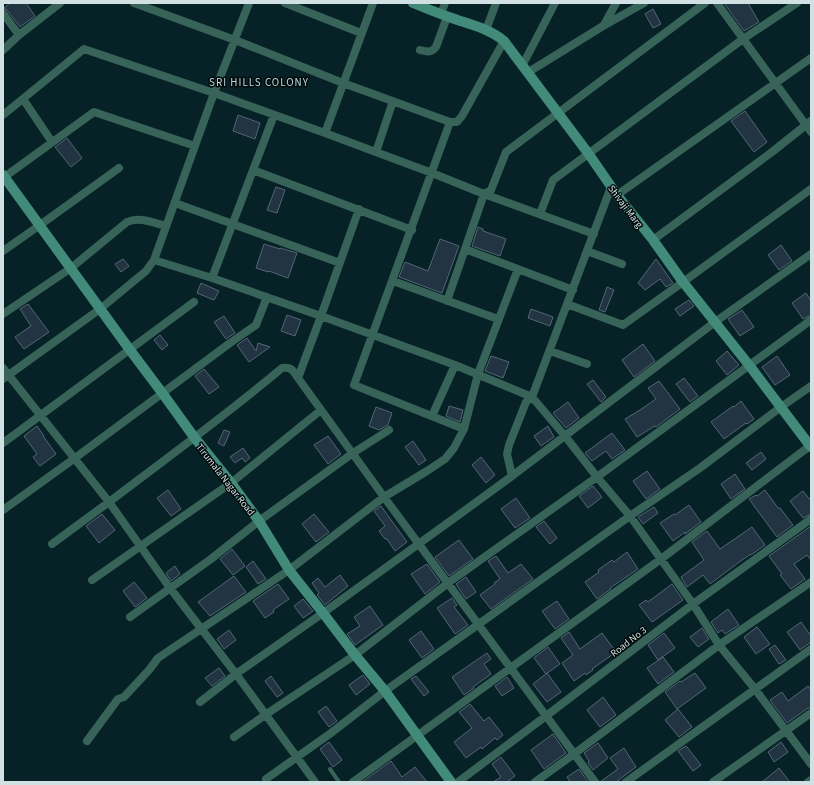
<svg xmlns="http://www.w3.org/2000/svg" width="814" height="785" font-family="'Source Sans 3',sans-serif">
	<rect width="100%" height="100%" fill="#062226"/>
	<path fill="#223442" stroke="#526675" d="M10,3H26L35,16L20,27L7,10L4,8Z
		M724,3H748L759,22L744,31Z
		M653,9L661,24L653,28L645,14Z
		M745,111L767,142L754,152L731,121Z
		M238,115L260,123L255,139L233,131Z
		M67,138L82,158L71,167L55,147Z
		M276,187L285,190L277,213L267,210Z
		M478,227L483,229V231L506,239L500,256L472,246Z
		M440,239L459,246L442,293L399,277L405,262L428,271Z
		M264,244L280,249V248L297,253L288,278L269,271L268,272L256,268Z
		M781,245L792,261L779,270L768,255Z
		M123,259L129,266L121,272L115,264Z
		M656,259L673,283L666,287L660,279L645,290L638,283Z
		M201,283L219,291L214,300L197,293Z
		M607,287L614,290L605,312L599,310Z
		M806,293L811,301V315L803,319L792,303Z
		M689,300L694,306L680,316L675,309Z
		M28,304L49,332L24,349L15,337L31,326L20,309Z
		M531,309L553,317L550,326L528,318Z
		M742,310L754,327L740,336L728,319Z
		M287,315L301,320L295,336L281,331Z
		M224,316L235,333L226,339L214,322Z
		M160,335L168,345L162,350L154,340Z
		M247,338L256,351L258,343L270,347L249,362L237,345Z
		M643,344L655,361L634,377L622,360Z
		M727,351L739,365L727,375L716,361Z
		M491,356L509,362L503,378L485,371Z
		M777,356L790,375L775,385L762,367Z
		M204,369L219,387L209,394L195,376Z
		M684,378L698,396L690,402L676,384Z
		M593,380L606,397L601,402L587,384Z
		M659,381L680,409L656,427L655,426L637,437L625,419L640,410L656,399L648,388Z
		M741,401L754,419L747,424L746,423L724,439L711,422L733,406L734,407Z
		M568,402L579,418L566,428L553,413Z
		M449,406L463,410L460,422L446,416Z
		M376,407L392,413L388,425L379,430L369,426Z
		M37,426L44,436H43L56,454L40,466L33,457L37,454L24,436Z
		M548,426L554,437L541,446L534,436Z
		M224,430L230,432L224,446L218,443Z
		M612,433L625,450L612,459L606,451L592,461L585,453Z
		M328,436L341,454L328,464L314,445Z
		M413,441L426,460L419,465L405,447Z
		M243,448L250,458L245,462L242,458L235,463L230,457Z
		M761,452L766,459L752,470L746,463Z
		M481,457L495,475L486,483L472,465Z
		M647,471L660,489L646,499L633,481Z
		M735,474L745,489L731,499L721,484Z
		M593,486L602,497L588,508L579,496Z
		M168,490L181,509L171,516L157,498Z
		M765,490L778,508H780L793,525L777,537L749,499L756,495L757,496Z
		M803,491L811,501V514L803,518L790,501Z
		M516,498L530,518L515,528L501,509Z
		M689,505L701,522L685,534V532L673,541L660,523L674,514L675,515Z
		M381,506L407,542L395,551L387,539H385L379,531L385,526L374,511Z
		M654,507L658,513L643,524L638,517Z
		M102,514L115,530L99,543L86,526Z
		M314,514L329,532L316,542L302,524Z
		M544,521L557,538L550,544L536,527Z
		M811,526V560L807,555L794,564L805,579L791,589L780,575L782,574L769,556Z
		M752,527L765,545L751,555V554L742,560L710,584L703,575L687,587L681,577L704,560L692,542L707,531L720,549Z
		M459,540L473,559L449,576L435,557Z
		M232,549L245,566L233,575L220,559Z
		M627,552L638,569L610,588L611,589L597,599L585,582L599,572L598,570L612,560L614,562Z
		M496,556L508,573L521,564L533,579L491,609L480,595L495,584L494,583L500,579L488,561Z
		M253,561L266,579L258,584L246,567Z
		M427,564L440,582L425,594L411,574Z
		M175,566L180,574L171,581L166,573Z
		M340,575L348,586L325,605L317,595L319,593L312,583L318,578L325,587Z
		M234,576L246,592L210,616L198,602Z
		M466,577L476,592L466,599L456,584Z
		M134,582L147,598L135,607L123,591Z
		M278,584L289,599L273,610L274,612L265,618L253,601Z
		M672,584L683,600L652,622L639,605L646,600L648,602Z
		M452,598L457,605L454,607L468,625L455,634L437,608Z
		M303,599L313,611L303,618L294,606Z
		M557,601L569,619L555,629L542,611Z
		M370,606L383,625L355,645L347,634L360,626L354,617Z
		M728,609L739,625L725,634L722,630L718,633L711,622Z
		M801,622L811,636V642L800,650L787,632Z
		M757,627L770,644L756,654L744,637Z
		M702,628L709,639L698,647L690,637Z
		M229,630L236,640L224,649L217,639Z
		M421,631L434,649L422,658L409,640Z
		M569,632L580,649L602,633L616,652L592,669L593,670L586,675L585,673L574,681L562,663L573,655L561,638Z
		M664,633L675,648L658,660L648,645Z
		M775,645L786,660L779,664L769,649Z
		M548,647L560,664L546,674L534,658Z
		M487,653L491,659L484,664L491,674L473,687L474,688L464,695L452,677Z
		M663,657L674,672L658,684L647,668Z
		M219,668L225,676L212,686L205,678Z
		M547,673L561,692L547,702L533,684Z
		M695,673L706,688L677,709L665,692L680,681L681,682Z
		M363,675L370,684L356,695L349,685Z
		M271,676L283,693L277,697L265,681Z
		M416,676L429,692L424,696L411,679Z
		M507,677L514,688L502,696L495,686Z
		M808,686L811,690V708H808L787,723L770,700L782,692L788,701Z
		M603,697L616,715L600,727L587,710Z
		M470,704L484,721L489,717L503,735L497,740L495,738L482,749L481,747L466,758L454,742L472,728L459,712Z
		M326,706L337,721L329,727L318,712Z
		M678,709L692,727L679,737L665,720Z
		M553,734L566,753L544,769L531,750Z
		M329,742L342,760L333,767L320,749Z
		M781,742L788,752L774,762L768,752Z
		M598,743L608,758L593,770L588,763L589,761L584,753Z
		M686,746L701,765L693,771L678,751Z
		M624,748L636,767L616,782H600L618,769L610,758Z
		M501,757L515,776L507,782H493L501,777L492,764Z
		M391,761L402,777L415,767L427,782H362Z
		M779,768L790,782H762Z
		M579,769L588,782H570L567,777Z"/>
	<g fill="none" stroke-linecap="round" stroke-linejoin="round">
		<path stroke="#386359" stroke-width="4" d="M330,769L339,782"/>
		<path stroke="#386359" stroke-width="8" d="M134,3L235,40L343,83L450,122
			M285,3L361,33
			M717,3L811,132
			M3,13L19,35
			M441,14L445,3
			M604,25L616,3
			M486,30L496,3
			M504,41L462,116L457,122H450L354,385L464,429L478,374L518,269
			M3,50L19,35L60,3
			M420,50C427,52 431,53 436,47L447,17
			M522,66L555,3
			M527,73L603,26L644,3
			M23,99L52,142
			M3,115L84,49L214,93L325,133L432,173L484,194L594,234
			M325,133L373,3
			M376,152L393,101
			M253,170L412,230
			M3,178L94,112L195,146
			M617,195L811,58
			M175,203L340,263
			M540,214L553,180L743,39L797,3
			M653,240L772,152L811,121
			M465,249L573,290
			M3,251L40,225L119,168
			M587,251L622,264
			M154,260L212,278L321,316L373,335L455,365L532,397L565,436L597,477L630,516L693,604L719,645L755,689L811,764
			M212,278L274,115
			M393,281L498,319
			M447,301L484,194L491,190L506,152L705,3
			M567,304L623,325L683,282L811,189
			M3,314L71,268L127,222C139,216 154,223 166,226
			M550,351L587,364
			M3,368L109,502C167,458 226,415 282,368C292,367 293,370 298,378L321,316L359,209
			M298,378L384,497L595,782
			M3,379L100,309L146,271L154,260L214,93L249,3
			M432,416L455,365
			M3,443L194,302
			M512,476L507,454L509,445L526,402L532,397L611,187
			M3,510L75,458L230,343L256,325L267,297
			M52,544L109,502L170,588L236,674L315,782
			M92,580L231,483L321,410
			M130,617L211,559L259,521L353,453L389,430
			M200,702L236,674L323,613L460,514L512,476L715,322L811,254
			M234,737L265,715L355,655L448,583L597,477L811,320
			M87,741L118,699L124,697L149,670L158,658L289,570L384,497L427,471L445,459L454,448L464,429
			M266,779L331,733L385,691L630,516L700,468L781,407L811,386
			M353,782L661,559L811,445
			M458,782L546,716L693,604L811,519
			M535,782L574,754L719,645L811,582
			M626,782L811,649
			M713,782L811,713
			M808,782L811,780"/>
		<path stroke="#428b7b" stroke-width="10" d="M413,3C425,8 437,13 449,17C467,24 489,28 504,41L588,153L617,195L653,240L683,282L749,365L811,447
			M3,175L130,350L163,394L194,437L231,483L259,521L289,570L323,613L355,655L385,691L451,782"/>
	</g>
	<g text-anchor="middle" stroke-width="3" stroke-linejoin="round" paint-order="stroke">
		<g font-size="10" fill="#d1e1e3" stroke="#020a0b">
			<text transform="translate(626 206) rotate(53)" y="4">Shivaji Marg</text>
			<text transform="translate(226 479) rotate(52)" y="4">Tirumala Nagar Road</text>
			<text transform="translate(628 641) rotate(-38)" y="4">Road No 3</text>
		</g>
		<g font-size="11" letter-spacing="1" fill="#bbdbe0" stroke="#020a0b">
			<text x="259" y="86">SRI HILLS COLONY</text>
		</g>
	</g>
	<rect width="814" height="785" fill="none" stroke="#d1e1e3" stroke-width="8"/>
</svg>
